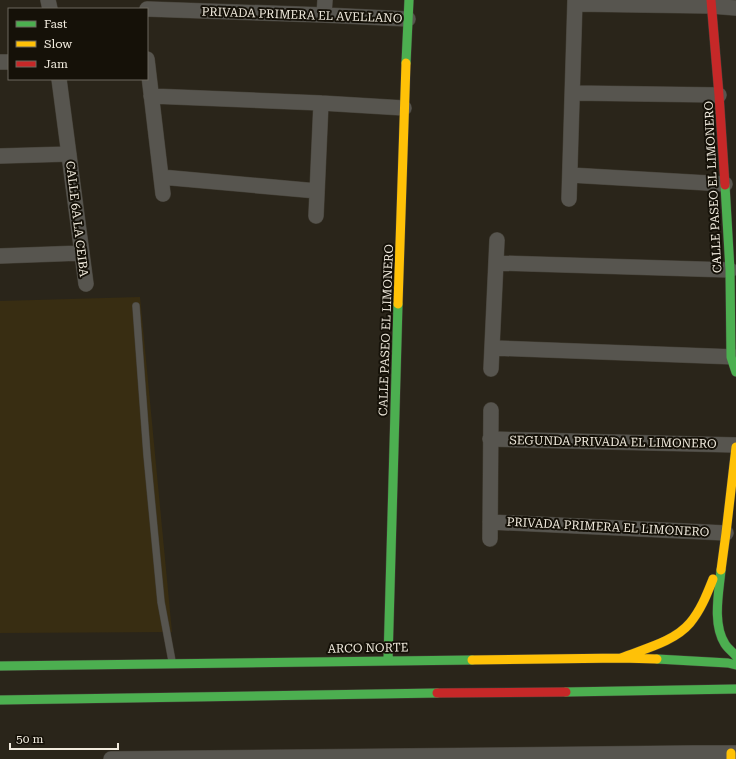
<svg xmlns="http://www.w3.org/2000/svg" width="736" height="759" font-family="'Roboto Serif',serif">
	<rect width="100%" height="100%" fill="#2a251a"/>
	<path fill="#382d12" d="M140,297L172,632L0,633V301Z"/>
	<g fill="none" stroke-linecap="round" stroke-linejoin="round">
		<g stroke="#444037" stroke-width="8">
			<path id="lane" d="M136,306L147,455L161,602L172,661"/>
		</g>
		<g stroke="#444037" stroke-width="16">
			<path id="street" d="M48,0L50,9
				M575,4L711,6L736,8
				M147,9L324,15L408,19
				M324,15L325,0
				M147,59L163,194
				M0,62H9
				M59,79L86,284
				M573,93L719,95
				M151,96L321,103L404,108
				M0,156L69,154
				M570,175L725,184
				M161,177L317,191
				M569,199L575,0
				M316,216L321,103
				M0,256L82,253
				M496,263L730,270
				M493,348L736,357
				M491,369L497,240
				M490,439L736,445
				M490,522L726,533
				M490,539L491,410
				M111,759L693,753H736"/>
		</g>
		<g stroke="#444037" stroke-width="10">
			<path id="fast" d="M406,63L409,0
				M725,185L730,270L731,357L736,372
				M721,570C719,592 712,624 725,644C728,649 733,652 736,656
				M657,659L728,663L736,665
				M388,660L398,304
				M0,666L472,660
				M566,692L736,689
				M0,700L437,693"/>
		</g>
		<g stroke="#444037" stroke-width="10">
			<path id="slow" d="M398,304L406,63
				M721,570L726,533L736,447
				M621,658C643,649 674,642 690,623C701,610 707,594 713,579
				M472,660L621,658L657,659
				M731,753V759"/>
		</g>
		<g stroke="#444037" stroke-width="10">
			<path id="jam" d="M711,0L719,95L725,185
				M437,693L566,692"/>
		</g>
		<use href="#lane" stroke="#57554f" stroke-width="7"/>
		<use href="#street" stroke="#57554f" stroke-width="15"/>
		<use href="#fast" stroke="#4caf50" stroke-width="9"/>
		<use href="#slow" stroke="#ffc107" stroke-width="9"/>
		<use href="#jam" stroke="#c62828" stroke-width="9"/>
	</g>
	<g text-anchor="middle" stroke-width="4" stroke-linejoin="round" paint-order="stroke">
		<g font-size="12" fill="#f1ebde" stroke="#151108">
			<text transform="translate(302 15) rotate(2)" y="4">PRIVADA PRIMERA EL AVELLANO</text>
			<text transform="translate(713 187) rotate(-93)" y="4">CALLE PASEO EL LIMONERO</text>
			<text transform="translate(77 219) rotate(83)" y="4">CALLE 6A LA CEIBA</text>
			<text transform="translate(386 330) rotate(-88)" y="4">CALLE PASEO EL LIMONERO</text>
			<text transform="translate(613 442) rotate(1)" y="4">SEGUNDA PRIVADA EL LIMONERO</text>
			<text transform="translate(608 527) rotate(3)" y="4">PRIVADA PRIMERA EL LIMONERO</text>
			<text transform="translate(368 648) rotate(-1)" y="4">ARCO NORTE</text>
		</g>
	</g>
	<rect x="8" y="8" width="140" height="72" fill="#151108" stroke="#6d685e"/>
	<rect x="16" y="21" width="20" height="6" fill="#4caf50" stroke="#6d685e"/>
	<text x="44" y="28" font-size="12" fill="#f1ebde">Fast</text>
	<rect x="16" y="41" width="20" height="6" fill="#ffc107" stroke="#6d685e"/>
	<text x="44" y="48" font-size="12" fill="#f1ebde">Slow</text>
	<rect x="16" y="61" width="20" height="6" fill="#c62828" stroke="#6d685e"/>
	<text x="44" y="68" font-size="12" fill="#f1ebde">Jam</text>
	<path d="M10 743v6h108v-6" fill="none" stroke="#f1ebde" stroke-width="2"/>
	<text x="16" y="743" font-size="12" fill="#f1ebde" stroke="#151108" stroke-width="3" paint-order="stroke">50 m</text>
</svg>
